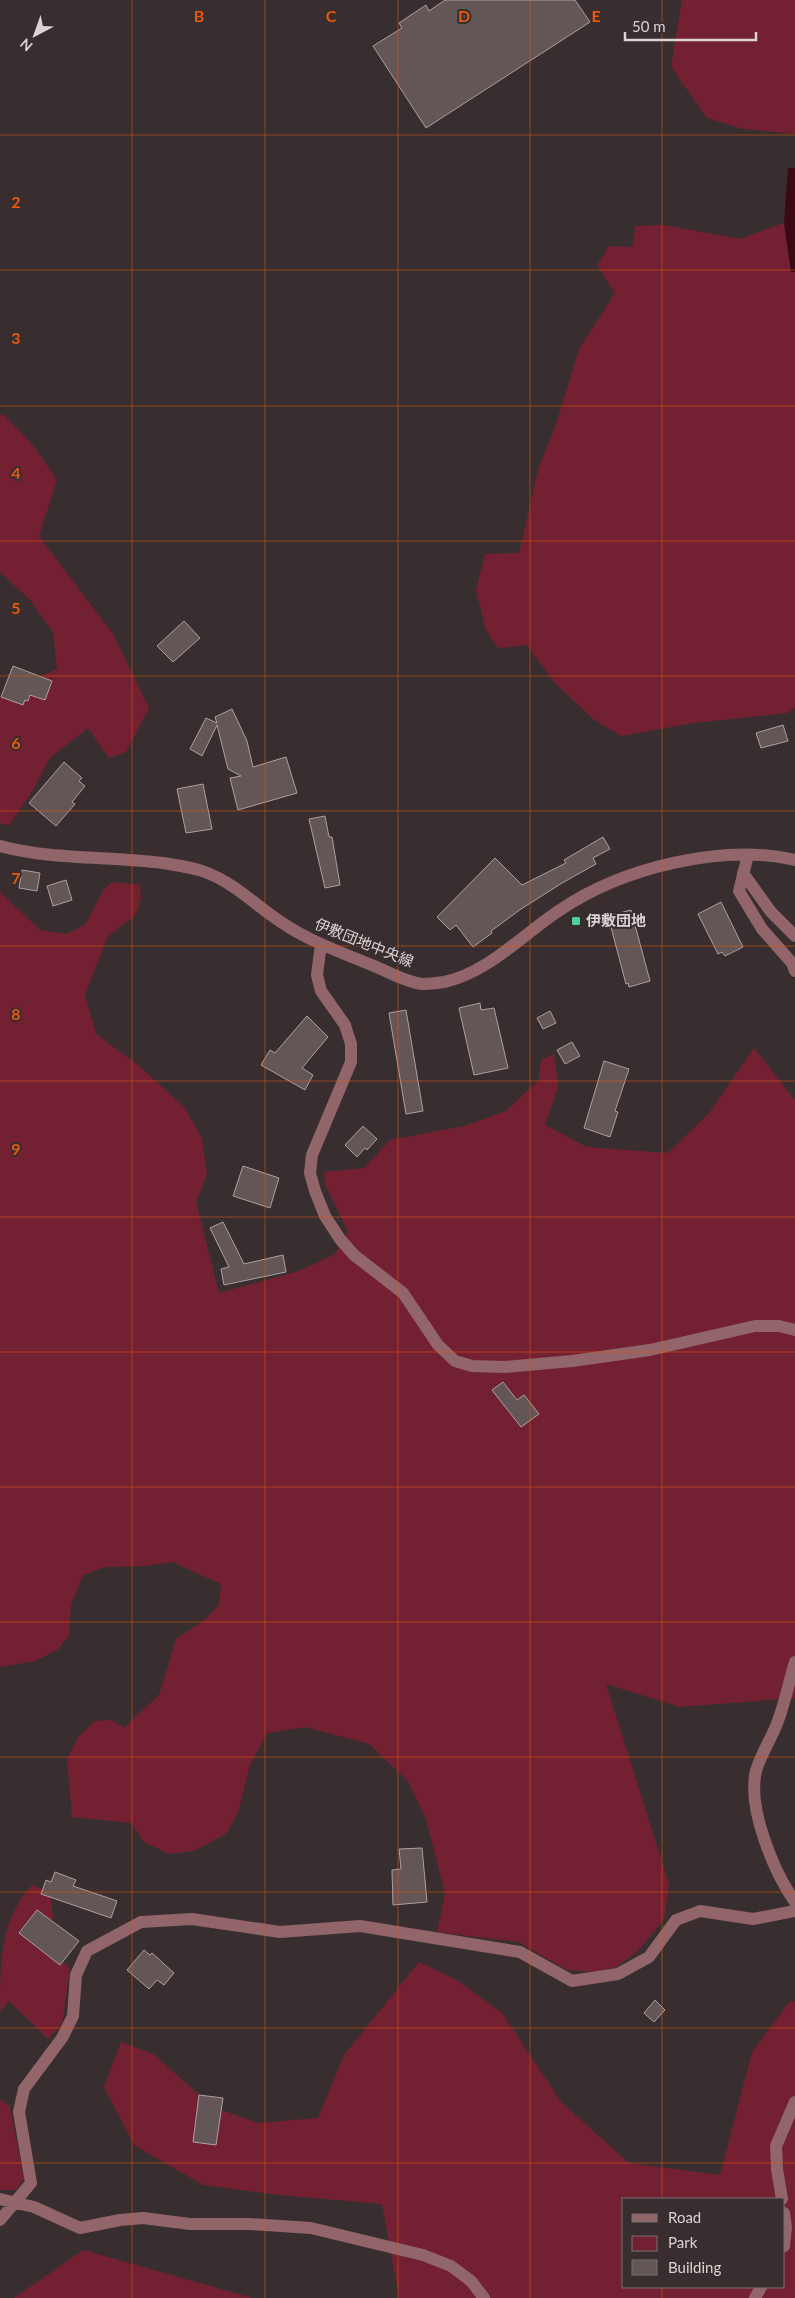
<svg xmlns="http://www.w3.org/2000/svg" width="795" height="2298" font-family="Lato,'Noto Sans JP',sans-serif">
	<rect width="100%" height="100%" fill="#392e2f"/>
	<path fill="#732132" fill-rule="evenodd" d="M682,0H795V134L743,129L707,118L671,67Z
		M784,223L791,272H795V708L787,713L693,723L621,736L593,719L554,682L527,645L498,648L486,630L476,590L485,554L519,553L539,467L556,424L579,349L615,293L597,265L609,246L632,247L636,226L664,225L740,239Z
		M0,415H4L33,445L57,480L39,536L113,634L149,708L126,752L109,758L88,728L50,758L30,795L9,825L0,824V697L57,669L53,632L30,600L0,572Z
		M112,882L140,885L141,899L135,916L108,936L85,995L96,1034L139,1066L184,1107L202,1138L207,1174L196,1202L219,1293L299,1271L335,1254L348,1232L325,1184L324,1172L364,1168L390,1140L464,1126L506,1111L539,1080L541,1060L554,1054L558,1087L545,1125L587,1147L668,1153L709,1113L754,1048L795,1100V1698L680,1707L606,1684L669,1884L664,1919L638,1951L616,1967L596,1972L567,1970L518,1942L437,1932L445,1894L426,1819L408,1781L369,1744L305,1727L267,1733L250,1765L238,1812L226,1834L193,1851L170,1854L145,1843L131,1823L72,1817L67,1759L78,1738L94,1721L111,1720L124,1728L159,1695L176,1639L204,1620L219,1605L221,1584L172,1562L147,1566L105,1567L83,1575L71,1605L69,1635L57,1650L35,1661L0,1667V892L40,930L66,934L85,925L104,889Z
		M32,1885L50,1892L53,1918L40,1941L70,1968L62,2024L48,2039L9,2001L0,2012C0,1963 0,1920 32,1885Z
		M419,1962L457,1980L502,2013L562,2103L629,2163L720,2175L752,2052L790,2001L795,2002V2298H399L382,2204L279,2195L203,2185L134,2145L104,2087L121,2042L153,2054L213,2107L258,2123L318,2118L344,2055ZM624,2199H784V2287H624Z
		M0,2099L10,2107L24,2179L16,2190H0Z
		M83,2250L253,2298H14Z"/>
	<path fill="#3a0914" d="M788,168H795V272H791L784,223Z"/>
	<path fill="#635657" stroke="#ad9fa1" d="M445,0H575L590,22L426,128L373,46L402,28L399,23L426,5L429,11Z
		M184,621L200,638L173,662L157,646Z
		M13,666L52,681L45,700L30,695L28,701L25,700L23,705L1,697Z
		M232,709L247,741L253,767L286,757L297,793L238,810L230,778L241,776L228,769L217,725L202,756L190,749L206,718L217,723L215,717Z
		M783,725L788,741L761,748L756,733Z
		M64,762L82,778L79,781L85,786L72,802L75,804L56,826L29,803Z
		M203,784L212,829L186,833L177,789Z
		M325,816L329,837H332L340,885L325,888L309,819Z
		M603,837L610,849L593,858L596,864L562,883L521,909L491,931L492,933L473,947L456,925L450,930L437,917L495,858L522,885L566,863L564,860Z
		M22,870L40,873L37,891L19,888Z
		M66,880L72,900L53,906L47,886Z
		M721,902L743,947L725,956L722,952L718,954L698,914Z
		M631,910L650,981L629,987L628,983L626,984L608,916Z
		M480,1003L481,1010L494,1008L508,1068L474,1075L459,1008Z
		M406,1010L423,1111L406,1114L389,1013Z
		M550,1011L556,1023L543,1029L537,1018Z
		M307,1016L328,1037L302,1068L313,1075L305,1090L261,1065L270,1050L275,1053Z
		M572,1042L580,1056L565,1064L557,1050Z
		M604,1061L629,1069L615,1111L618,1112L610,1137L584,1128Z
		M363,1126L377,1139L367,1150L365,1148L357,1157L345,1145Z
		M243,1166L279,1178L270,1208L233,1196Z
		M223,1222L244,1264L283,1255L286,1272L224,1285L221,1269L229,1267L210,1228Z
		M503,1382L517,1400L524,1395L539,1414L521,1427L492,1390Z
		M422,1848L427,1902L393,1905L392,1870L401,1869L399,1849Z
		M55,1872L76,1880L73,1886L117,1901L111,1918L41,1894L46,1880L51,1882Z
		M37,1910L79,1941L60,1965L19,1933Z
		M144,1950L150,1955L152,1953L174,1973L164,1985L157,1980L149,1989L127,1970Z
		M655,2000L665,2010L654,2022L644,2013Z
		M199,2095L223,2098L216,2145L193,2142Z"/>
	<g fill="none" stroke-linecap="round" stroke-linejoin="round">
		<path stroke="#91656a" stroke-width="12" d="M0,846C53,860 108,856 163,863C176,865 192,867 205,872C235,883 257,907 284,924C311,942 343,953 374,966C389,972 406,982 422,984C428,984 437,983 444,982C488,973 523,934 560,910C622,868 722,843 795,860
			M748,855L739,891L762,929L792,963L795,971
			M743,873L771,912L795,936
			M321,944L317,975L321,991L345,1025L351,1044V1062L312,1155L310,1173L315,1191L325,1216L340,1239L354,1255L403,1293L438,1345L455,1361L472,1366L505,1367L572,1361L650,1350L755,1326H779L795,1330
			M795,1662C789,1682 785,1702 778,1721C772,1738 761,1753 756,1771C747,1808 774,1872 795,1902
			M0,2199L34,2207L80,2228L120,2220L143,2218L190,2224H249L311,2228L423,2255L451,2266L471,2281L484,2298
			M782,2199L777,2169L776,2146L795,2102
			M784,2213L786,2227L784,2246
			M0,2220L31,2183L19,2112L24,2089L62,2038L73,2016L76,1975L87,1951L141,1922L192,1919L280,1932L360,1926L520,1952L572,1981L618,1974L649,1957L676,1920L700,1911L753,1919L795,1911
			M755,2298L761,2287"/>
	</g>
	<path fill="none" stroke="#e8590c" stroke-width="1" stroke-opacity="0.55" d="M132,0V2298M265,0V2298M398,0V2298M530,0V2298M662,0V2199M0,135H795M0,270H795M0,406H795M0,541H795M0,676H795M0,811H795M0,946H795M0,1081H795M0,1217H795M0,1352H795M0,1487H795M0,1622H795M0,1757H795M0,1892H795M0,2028H795M0,2163H795M662,2287V2298"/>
	<rect fill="#4cd39b" stroke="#392e2f" stroke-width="2" x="571" y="916" width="10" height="10" rx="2.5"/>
	<g text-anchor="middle" stroke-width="4" stroke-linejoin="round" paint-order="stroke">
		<g font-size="15" font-weight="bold" fill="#dbd3d4" stroke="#392e2f" text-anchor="start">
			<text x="586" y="926">伊敷団地</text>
		</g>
		<g font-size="15" fill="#dbd3d4" stroke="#392e2f">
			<text transform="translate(364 943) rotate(22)" y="5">伊敷団地中央線</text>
		</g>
	</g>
	<g font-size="16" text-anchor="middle" font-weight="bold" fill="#e8590c" stroke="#392e2f" stroke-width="4" stroke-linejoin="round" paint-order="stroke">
		<text x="199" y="22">B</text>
		<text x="331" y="22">C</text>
		<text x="464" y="22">D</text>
		<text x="596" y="22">E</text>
		<text x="16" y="208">2</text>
		<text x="16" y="344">3</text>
		<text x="16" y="479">4</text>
		<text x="16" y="614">5</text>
		<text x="16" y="749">6</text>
		<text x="16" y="884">7</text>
		<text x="16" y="1020">8</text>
		<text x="16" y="1155">9</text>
	</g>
	<rect x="622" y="2198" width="162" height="90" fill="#392e2f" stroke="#7a7071"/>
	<rect x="632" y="2214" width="25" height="8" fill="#91656a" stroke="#7a7071"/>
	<text x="668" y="2223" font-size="15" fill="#dbd3d4">Road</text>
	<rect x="632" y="2236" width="25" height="15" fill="#732132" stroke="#7a7071"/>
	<text x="668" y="2248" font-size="15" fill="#dbd3d4">Park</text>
	<rect x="632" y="2260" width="25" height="15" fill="#635657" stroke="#7a7071"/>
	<text x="668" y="2273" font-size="15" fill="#dbd3d4">Building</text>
	<g transform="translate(35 35) rotate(221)" stroke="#392e2f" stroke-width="4" paint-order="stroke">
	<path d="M0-4L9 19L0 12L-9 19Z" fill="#dbd3d4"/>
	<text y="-8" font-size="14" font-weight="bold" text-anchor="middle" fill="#dbd3d4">N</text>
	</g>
	<path d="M625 32v8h131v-8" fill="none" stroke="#dbd3d4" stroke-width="2.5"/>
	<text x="632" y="32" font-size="15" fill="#dbd3d4" stroke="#392e2f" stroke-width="4" paint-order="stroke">50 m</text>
</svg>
